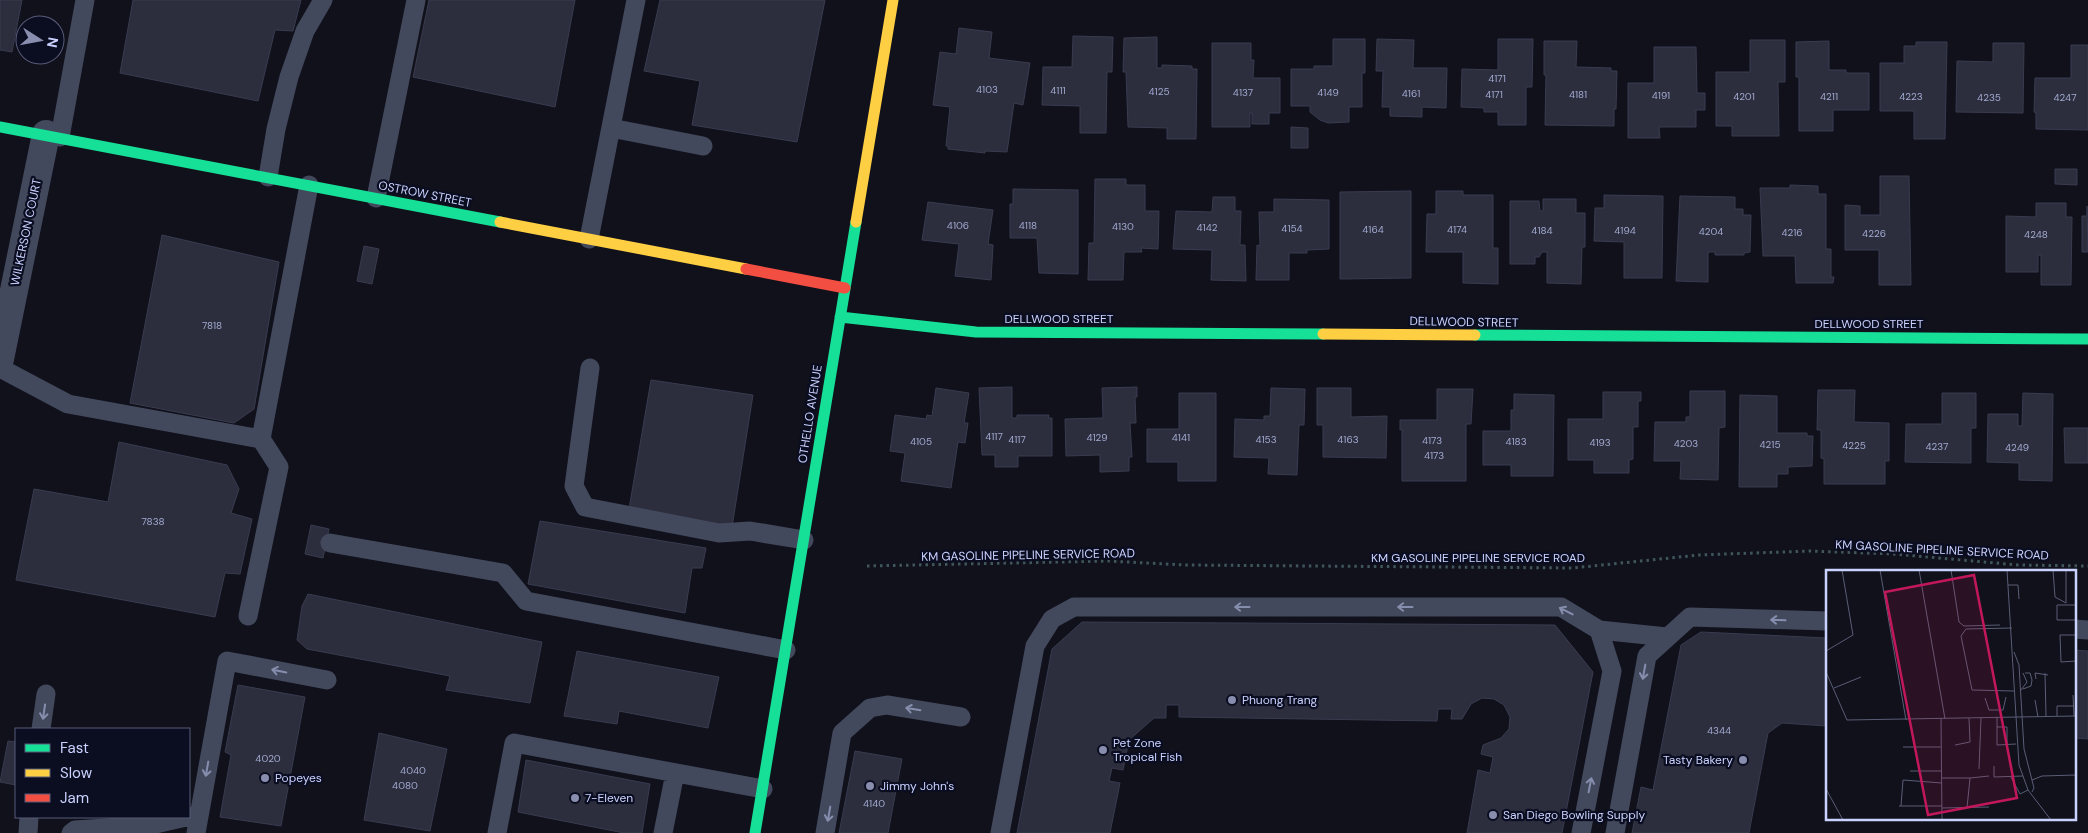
<svg xmlns="http://www.w3.org/2000/svg" width="2088" height="833" font-family="'DM Sans',sans-serif">
	<rect width="100%" height="100%" fill="#10111b"/>
	<path fill="#2c2e3e" stroke="#393c50" d="M0,0H22L12,52L0,50Z
		M133,0H301L293,31L275,30L258,101L120,73Z
		M429,0H575L555,107L413,77Z
		M660,0H825L797,142L692,125L700,81L644,71Z
		M959,28L992,32L989,58L1030,63L1023,105L1014,103L1007,152L985,151V153L948,149V146H946L950,107L933,105L940,52L956,54Z
		M1073,36L1113,37L1112,72H1107L1106,133H1080V106L1042,105L1043,67H1072Z
		M1157,37V68H1162V65L1192,66V69H1197L1196,139H1167V128L1128,127L1126,72H1123L1124,38Z
		M1333,39H1365V73H1362V107H1349V122L1328,123L1320,120L1310,112V106H1291V69H1314V66H1333Z
		M1377,39L1414,40L1413,68H1447L1446,108L1422,107V117L1390,116V107H1382L1383,71H1376Z
		M1498,39H1533L1532,87H1526V125H1498V112H1484V108L1461,107L1462,69L1498,70Z
		M1750,40H1785V82H1778L1779,136H1732V126H1716V72H1750Z
		M1544,41H1577L1576,67L1611,68V71H1617L1616,109H1614V126L1545,125L1546,75H1544Z
		M1829,41V70H1846V73H1869V110H1833V131H1799V77H1796V42Z
		M1916,42H1947L1945,139H1914V111H1880V63H1904V46H1916Z
		M1212,43H1251V60H1254L1253,78H1280V113H1269V124H1252V113H1250V127H1212Z
		M1993,43H2024L2023,113L1956,112L1957,61L1993,62Z
		M2071,45H2088V130L2036,129V113L2034,112L2035,78H2071Z
		M1654,47H1696L1697,93H1705V110H1696V127H1659L1660,138H1628V83H1654Z
		M1291,127L1308,128V148H1291Z
		M2055,169H2077V185L2055,184Z
		M1880,176H1909L1911,285H1879V250H1845V205L1860,206V215H1880Z
		M1095,179H1126V185H1145V211H1159L1158,249L1141,248L1142,252H1124L1123,280H1088L1089,243H1094Z
		M1790,185L1818,186V194H1826V249H1831V277H1834L1833,283H1796L1795,256H1763L1760,188H1790Z
		M1013,189L1078,190V274L1039,273L1037,238H1010V204H1013Z
		M1411,191V278L1340,279V192Z
		M1436,191H1463V195H1493V248H1498V284L1463,283V252H1426L1427,214H1436Z
		M1604,195L1663,196L1662,278H1624V242L1594,241L1595,208H1604Z
		M1680,196L1735,197V209H1743V215H1751L1750,252L1744,253V255H1715V252H1708V282L1676,281Z
		M1213,197H1235V211H1241L1240,245H1245L1246,281L1211,280L1212,250L1173,249L1176,211L1212,212Z
		M1274,199L1329,200V249L1307,250V253H1289V280H1256L1257,245L1260,246L1259,212H1274Z
		M1543,199H1576V213H1585V247H1582L1581,284L1547,283V252H1542L1539,257H1535V264H1510V201H1539L1540,211H1543Z
		M928,202L993,210L988,244L993,245L991,280L955,276L959,244L922,240Z
		M2036,203H2066V217H2072L2071,285H2041V255H2038V272H2006V216L2036,217Z
		M2087,206L2088,252H2082V216H2087Z
		M162,235L279,262L254,409L234,423L130,403Z
		M364,246L379,249L372,284L357,281Z
		M651,380L753,395L732,527L629,509Z
		M1012,387V418H1017V415H1049L1048,418H1052V456H1018V467H995V455H982L979,388Z
		M1137,387V397H1135L1136,423H1130L1132,457H1129V471L1100,472V455L1066,456L1065,419L1103,418L1102,388Z
		M936,388L969,393L964,423H968L965,443L958,442L951,488L901,481L905,453L890,451L895,415L926,419L927,415L932,416Z
		M1271,388L1305,389L1304,425H1299L1297,475L1268,474L1269,458L1234,457L1235,419L1264,420V416H1270Z
		M1317,388H1351V417L1387,416L1386,458L1323,457V425H1317Z
		M1437,389H1473L1471,424H1466V481H1402V429L1400,430V420H1437Z
		M1818,390H1855L1854,422L1889,423V461H1885V484H1824V459L1821,458V430H1817Z
		M1690,391H1725V427L1719,428L1718,480L1680,479L1681,461H1654L1655,422H1686V417H1690Z
		M1603,392H1641V401H1638V427H1633V459L1629,460V473H1594V460H1568V419H1603Z
		M1179,393H1216V481H1178V462H1147V429H1179Z
		M1942,393H1976V428H1971V463L1905,462L1906,424H1942Z
		M2023,393L2053,394L2052,481L2019,480V463L1987,462L1988,414H2018V426H2022Z
		M1514,394L1554,395L1553,476H1511V465H1483V431H1511V410H1514Z
		M1740,395L1777,396V433H1807V436H1813L1812,466L1788,467V474H1777V487H1739Z
		M2064,428H2088V463H2065Z
		M119,442L227,465L239,489L231,513L252,519L240,574L225,573L215,617L16,580L34,489L108,502Z
		M540,521L706,548L702,568H692L685,613L528,584Z
		M311,525L329,529L323,558L305,554Z
		M308,594L542,642L530,703L446,690L450,676L307,649L297,640L302,606Z
		M1082,622L1555,625L1593,672L1562,833H1467L1478,770L1490,773L1493,757L1481,754L1483,745L1501,738L1509,729L1510,717L1504,705L1494,699L1482,698L1471,704L1462,719H1451L1452,709H1438L1437,721L1179,717V705H1166V718H1154L1129,740L1123,770L1112,768L1109,781L1120,783L1110,833H1017L1052,649Z
		M1701,632L1827,638V726L1782,723L1768,733L1749,833H1632L1641,787L1653,790L1681,645Z
		M2074,650L2088,651V739L2074,738Z
		M577,651L719,677L708,728L619,711L617,724L564,716Z
		M238,685L305,697L281,826L220,817L231,755L225,752Z
		M379,733L447,749L430,831L364,820Z
		M8,741L16,742V785L0,782Z
		M855,751L902,759L888,833H839Z
		M526,760L650,784L642,833H624L518,812Z"/>
	<g fill="none" stroke-linecap="round" stroke-linejoin="round">
		<path stroke="#40565c" stroke-width="3" stroke-dasharray="2.5 4" stroke-linecap="butt" d="M867,566L1108,561L1185,565L1573,568L1699,555L1810,551L1894,554L2018,565L2088,566"/>
		<path stroke="#43495d" stroke-width="19" d="M611,128L703,146
			M60,137L85,0
			M268,177L276,129L289,77L305,31L323,0
			M376,198L416,0
			M589,239L636,0
			M0,368L68,404L261,439L279,467L248,616
			M590,368L574,486L585,507L719,533L750,531L804,540
			M261,439L309,185
			M330,543L503,573L526,601L786,650
			M2074,629L2088,630
			M1599,630L1667,637
			M41,729L46,694
			M28,833L29,817
			M71,833L75,830L151,825L199,814
			M196,833L227,661L327,680
			M497,833L514,743L763,789
			M663,833L675,773
			M825,833L842,733L870,708L887,705L961,717
			M1000,833L1035,646L1052,619L1074,607H1561L1599,630L1612,671L1581,833
			M1615,833L1647,656L1690,617L1827,621"/>
		<path stroke="#43495d" stroke-width="28" d="M0,359L46,134"/>
		<path stroke="#16e098" stroke-width="11" d="M0,127L500,222
			M840,317L976,332L1323,334
			M1475,335L2088,339
			M755,833L856,222"/>
		<path stroke="#ffcf43" stroke-width="11" d="M500,222L746,269
			M856,222L893,0
			M1323,334L1475,335"/>
		<path stroke="#f24e42" stroke-width="11" d="M746,269L845,288"/>
	</g>
	<defs><path id="oneway-shaft" d="M-6 0H5M1.5-3L5.5 0L1.5 3" fill="none" stroke-width="1.6" stroke-linecap="round" stroke-linejoin="round" transform="scale(1.25)"/></defs>
	<g stroke="#868eae">
		<use href="#oneway-shaft" transform="translate(1242 607) rotate(180)"/>
		<use href="#oneway-shaft" transform="translate(1405 607) rotate(180)"/>
		<use href="#oneway-shaft" transform="translate(1566 611) rotate(-153)"/>
		<use href="#oneway-shaft" transform="translate(1778 620) rotate(-178)"/>
		<use href="#oneway-shaft" transform="translate(279 671) rotate(-169)"/>
		<use href="#oneway-shaft" transform="translate(1644 672) rotate(100)"/>
		<use href="#oneway-shaft" transform="translate(913 709) rotate(-171)"/>
		<use href="#oneway-shaft" transform="translate(44 712) rotate(98)"/>
		<use href="#oneway-shaft" transform="translate(207 769) rotate(100)"/>
		<use href="#oneway-shaft" transform="translate(1590 785) rotate(-79)"/>
		<use href="#oneway-shaft" transform="translate(829 814) rotate(100)"/>
	</g>
	<g fill="#898eaf" stroke="#0b0d20" stroke-width="2">
		<circle cx="1232" cy="700" r="5"/>
		<circle cx="1103" cy="750" r="5"/>
		<circle cx="1743" cy="760" r="5"/>
		<circle cx="265" cy="778" r="5"/>
		<circle cx="870" cy="786" r="5"/>
		<circle cx="575" cy="798" r="5"/>
		<circle cx="1493" cy="815" r="5"/>
	</g>
	<g text-anchor="middle" stroke-width="4.5" stroke-linejoin="round" paint-order="stroke">
		<g font-size="10" fill="#a2a9cf">
			<text x="1497" y="82">4171</text>
			<text x="987" y="93">4103</text>
			<text x="1058" y="94">4111</text>
			<text x="1159" y="95">4125</text>
			<text x="1243" y="96">4137</text>
			<text x="1328" y="96">4149</text>
			<text x="1411" y="97">4161</text>
			<text x="1494" y="98">4171</text>
			<text x="1578" y="98">4181</text>
			<text x="1661" y="99">4191</text>
			<text x="1744" y="100">4201</text>
			<text x="1829" y="100">4211</text>
			<text x="1911" y="100">4223</text>
			<text x="1989" y="101">4235</text>
			<text x="2065" y="101">4247</text>
			<text x="958" y="229">4106</text>
			<text x="1028" y="229">4118</text>
			<text x="1123" y="230">4130</text>
			<text x="1207" y="231">4142</text>
			<text x="1292" y="232">4154</text>
			<text x="1373" y="233">4164</text>
			<text x="1457" y="233">4174</text>
			<text x="1542" y="234">4184</text>
			<text x="1625" y="234">4194</text>
			<text x="1711" y="235">4204</text>
			<text x="1792" y="236">4216</text>
			<text x="1874" y="237">4226</text>
			<text x="2036" y="238">4248</text>
			<text x="212" y="329">7818</text>
			<text x="994" y="440">4117</text>
			<text x="1097" y="441">4129</text>
			<text x="1181" y="441">4141</text>
			<text x="1017" y="443">4117</text>
			<text x="1266" y="443">4153</text>
			<text x="1348" y="443">4163</text>
			<text x="1432" y="444">4173</text>
			<text x="921" y="445">4105</text>
			<text x="1516" y="445">4183</text>
			<text x="1600" y="446">4193</text>
			<text x="1686" y="447">4203</text>
			<text x="1770" y="448">4215</text>
			<text x="1854" y="449">4225</text>
			<text x="1937" y="450">4237</text>
			<text x="2017" y="451">4249</text>
			<text x="1434" y="459">4173</text>
			<text x="153" y="525">7838</text>
			<text x="1719" y="734">4344</text>
			<text x="268" y="762">4020</text>
			<text x="413" y="774">4040</text>
			<text x="405" y="789">4080</text>
			<text x="874" y="807">4140</text>
		</g>
		<g font-size="12" fill="#cad2ff" stroke="#0b0d20">
			<text transform="translate(425 194) rotate(11)" y="4">OSTROW STREET</text>
			<text transform="translate(26 232) rotate(-78)" y="4">WILKERSON COURT</text>
			<text x="1059" y="323">DELLWOOD STREET</text>
			<text transform="translate(1464 322) rotate(1)" y="4">DELLWOOD STREET</text>
			<text x="1869" y="328">DELLWOOD STREET</text>
			<text transform="translate(810 414) rotate(-81)" y="4">OTHELLO AVENUE</text>
			<text transform="translate(1942 550) rotate(3)" y="4">KM GASOLINE PIPELINE SERVICE ROAD</text>
			<text transform="translate(1028 555) rotate(-1)" y="4">KM GASOLINE PIPELINE SERVICE ROAD</text>
			<text x="1478" y="562">KM GASOLINE PIPELINE SERVICE ROAD</text>
		</g>
		<g font-size="12" fill="#cad2ff" stroke="#0b0d20" text-anchor="start">
			<text x="1242" y="704">Phuong Trang</text>
			<text x="1113" y="747">Pet Zone<tspan x="1113" dy="14">Tropical Fish</tspan></text>
			<text x="1733" y="764" text-anchor="end">Tasty Bakery</text>
			<text x="275" y="782">Popeyes</text>
			<text x="880" y="790">Jimmy John's</text>
			<text x="585" y="802">7-Eleven</text>
			<text x="1503" y="819">San Diego Bowling Supply</text>
		</g>
	</g>
	<g transform="translate(1826 570)">
		<rect width="250" height="250" fill="#10111b"/>
		<path fill="none" stroke="#5a5e76" stroke-width="1" d="M54,0L80,150M93,0L119,149M125,0L133,52L138,56L174,55M181,0L193,195L202,220L225,250M227,0L229,27L240,33V0M182,15H192L193,29M250,35H231V50H250M186,58L140,59L135,66L146,120L188,121M250,65H234L235,92L250,91M0,81L27,65L16,0M188,82L193,95L198,179L208,218L206,222M0,102L21,150L250,146M219,103L220,146M210,109L209,103L222,105M8,118L35,107M197,119L205,116L206,110L204,103H199M195,120L201,112L197,103M247,125L248,146M159,128L163,140H177L180,127M209,130L212,147M231,146V136H248M171,147V175L190,174M115,149L116,250M171,157H181V175M129,175L144,172L143,148M77,177H115M168,196V207L197,206M153,199L155,148M84,201H116M185,207L194,224L202,220M116,208H144M206,210L216,206L250,205M0,219L17,250M73,236H116M75,236L77,210L116,213M116,238L163,237M141,238L144,208L163,206"/>
		<path fill="#c2185b" fill-opacity="0.15" stroke="#c2185b" stroke-width="2.5" d="M148,5L191,228L102,245L59,22Z"/>
		<rect width="250" height="250" fill="none" stroke="#cad2ff" stroke-width="2.5"/>
	</g>
	<rect x="15" y="728" width="175" height="90" fill="#0b0d20" stroke="#575c79"/>
	<rect x="25" y="744" width="25" height="8" fill="#16e098" stroke="#575c79"/>
	<text x="60" y="753" font-size="15" fill="#cad2ff">Fast</text>
	<rect x="25" y="769" width="25" height="8" fill="#ffcf43" stroke="#575c79"/>
	<text x="60" y="778" font-size="15" fill="#cad2ff">Slow</text>
	<rect x="25" y="794" width="25" height="8" fill="#f24e42" stroke="#575c79"/>
	<text x="60" y="803" font-size="15" fill="#cad2ff">Jam</text>
	<g transform="translate(40 40) rotate(101)"><circle r="24" fill="#0b0d20" stroke="#575c79"/>
	<path d="M0-4L9 19L0 12L-9 19Z" fill="#898eaf"/>
	<text y="-8" font-size="14" font-weight="bold" text-anchor="middle" fill="#cad2ff">N</text>
	</g>
</svg>
